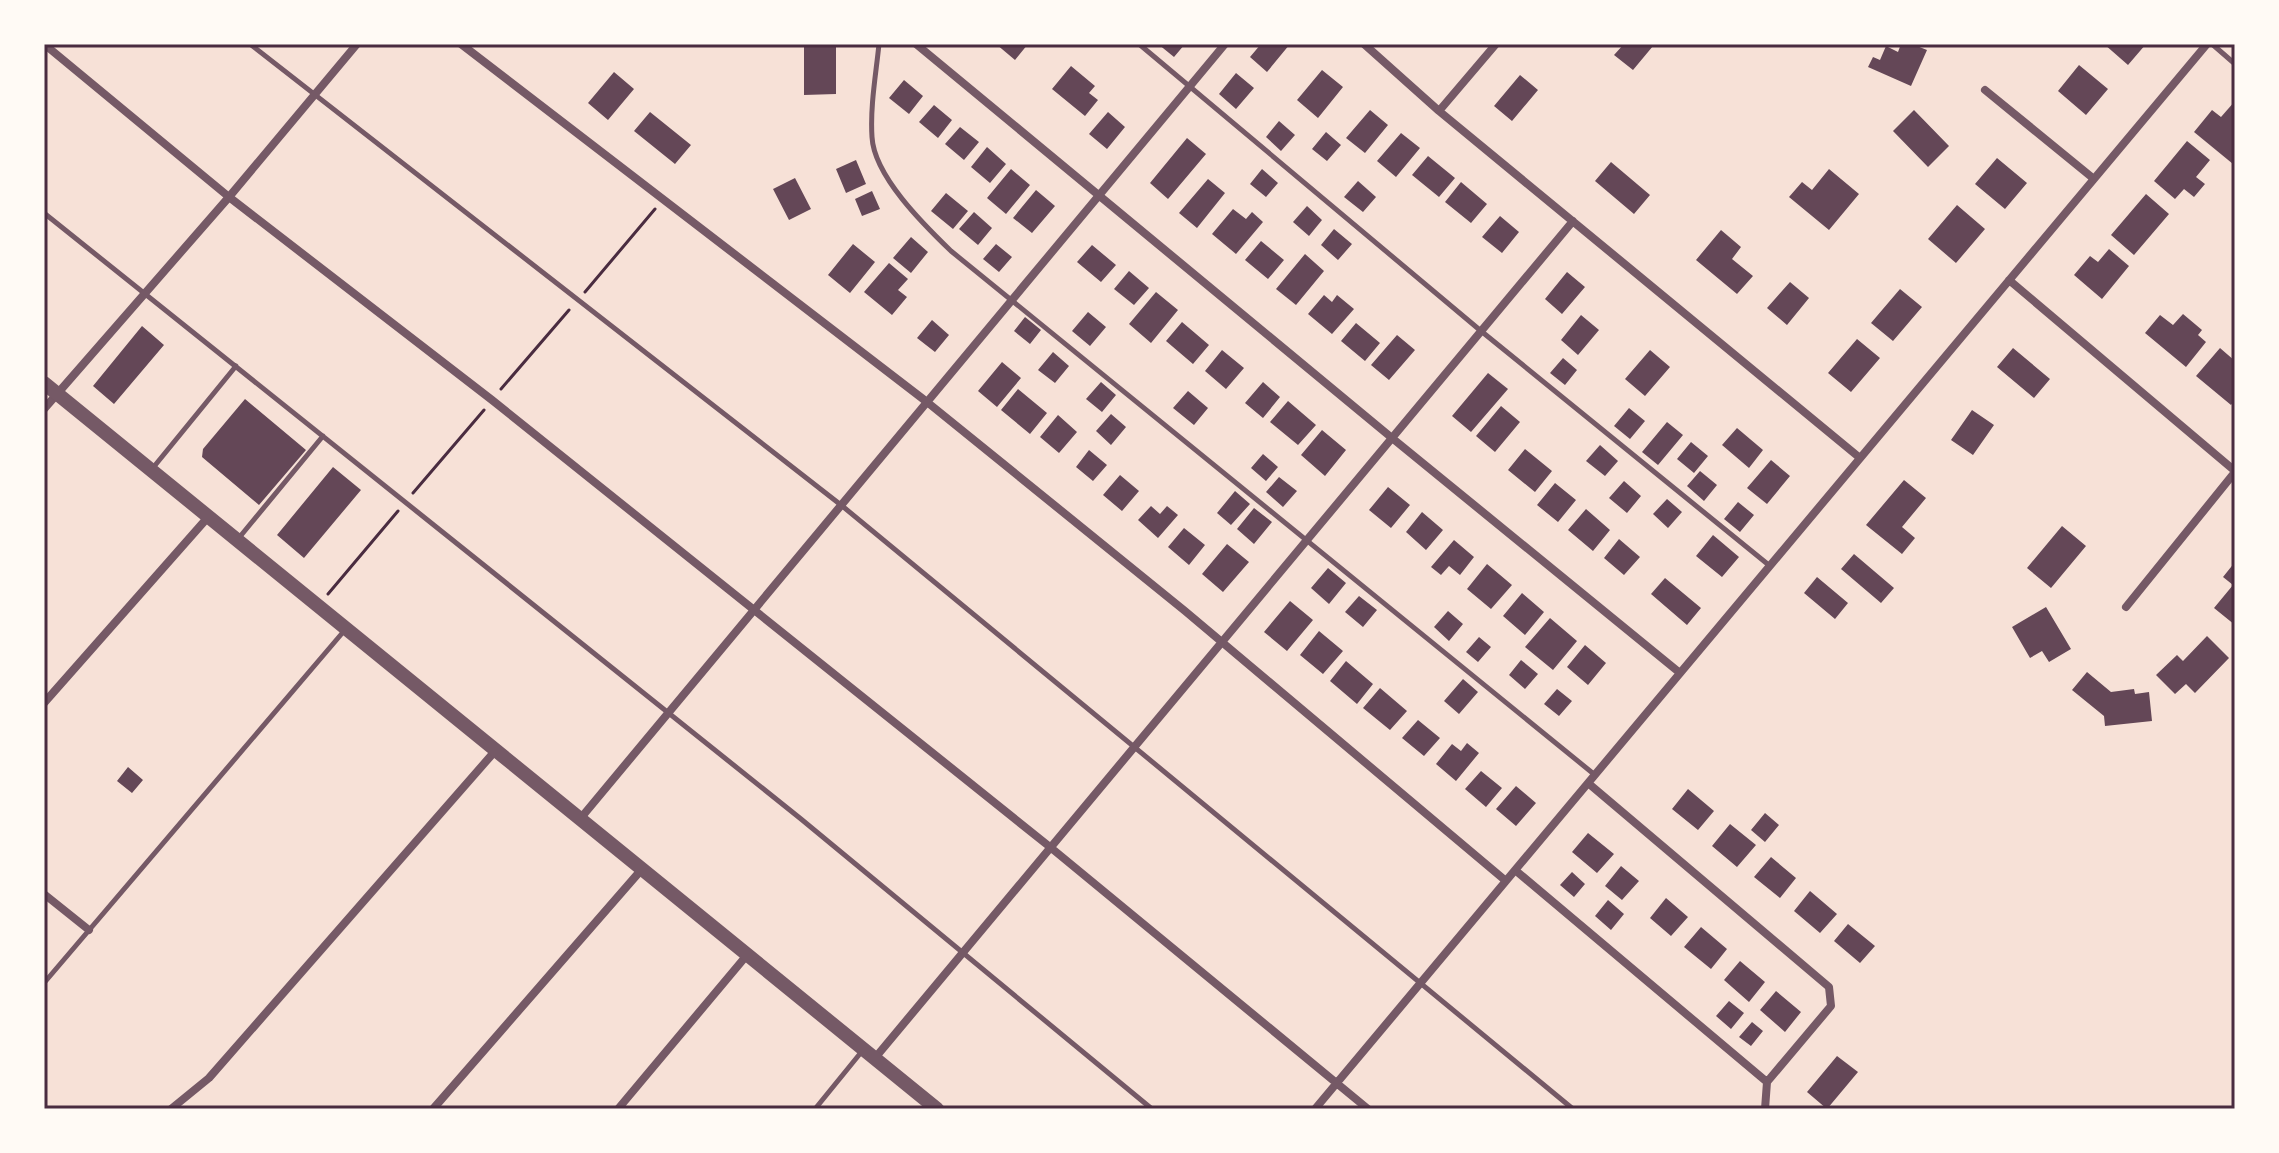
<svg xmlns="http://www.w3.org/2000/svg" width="2279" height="1153" font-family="Lato,sans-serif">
	<rect width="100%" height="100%" fill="#f7e1d7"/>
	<path fill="#644757" d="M996,44H1028L1015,60Z
		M1158,44H1185L1174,57Z
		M1261,44H1290L1267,72L1250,57Z
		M1624,44H1650L1653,46L1633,70L1614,55Z
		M1901,44H1912L1927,50L1911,86L1868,67L1873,57L1880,60L1886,46L1898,52Z
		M2104,44H2146L2128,65Z
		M804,46H836V94L804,95Z
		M2079,65L2108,89L2086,115L2058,91Z
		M1071,66L1095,86L1089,93L1098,100L1085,116L1052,89Z
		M1322,70L1343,87L1318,118L1297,100Z
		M614,72L634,89L608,120L588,103Z
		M1236,73L1254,88L1236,109L1219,94Z
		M1520,75L1538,90L1512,121L1494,106Z
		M904,80L923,96L909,114L889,98Z
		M2235,101V162L2233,164L2194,132L2212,110L2221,117Z
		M934,105L952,120L938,138L919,122Z
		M1370,110L1388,125L1365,153L1346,138Z
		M1914,110L1949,146L1928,167L1893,131Z
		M650,112L691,145L675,164L634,131Z
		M1108,112L1125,127L1107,149L1089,134Z
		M1279,121L1295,135L1281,151L1266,137Z
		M960,127L979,142L964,160L945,144Z
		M1326,132L1341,145L1327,161L1312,149Z
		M1401,133L1420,148L1396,177L1377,161Z
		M1187,138L1206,154L1168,199L1150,183Z
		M2187,141L2210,160L2196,177L2205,184L2194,197L2184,189L2175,199L2154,181Z
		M987,147L1006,164L990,183L971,167Z
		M1428,156L1455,178L1439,197L1412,175Z
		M1997,158L2027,183L2005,209L1975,184Z
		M856,160L866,184L846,193L836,169Z
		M1611,162L1650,195L1634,214L1595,181Z
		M1011,169L1030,185L1006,214L987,198Z
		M1262,169L1278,183L1266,197L1250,184Z
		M1829,169L1859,194L1829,230L1789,197L1802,182L1812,190Z
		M795,178L811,209L789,220L773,189Z
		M1208,179L1225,193L1197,228L1179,213Z
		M1358,181L1376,197L1363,212L1344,197Z
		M1461,182L1487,204L1471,223L1445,202Z
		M1036,190L1055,206L1032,233L1013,218Z
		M872,191L880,209L862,216L855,199Z
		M946,193L968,211L953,229L931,211Z
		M2146,194L2169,214L2134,255L2111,235Z
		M1957,205L1985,229L1956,263L1928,239Z
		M1307,206L1322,220L1309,236L1293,222Z
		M1233,209L1246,219L1252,212L1263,222L1236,254L1212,234Z
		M974,212L992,228L978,245L959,229Z
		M1500,216L1519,232L1502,253L1482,237Z
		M1334,229L1352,244L1338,260L1321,245Z
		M1721,230L1741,247L1732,259L1753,276L1737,294L1696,260Z
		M911,237L928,252L911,273L893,258Z
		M1261,241L1284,260L1268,279L1245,260Z
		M853,244L875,262L850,293L828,275Z
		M996,244L1012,257L999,272L983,259Z
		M1092,245L1116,265L1101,282L1077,262Z
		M2109,249L2129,266L2102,299L2074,275L2090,256L2098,262Z
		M1305,254L1324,271L1296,305L1276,289Z
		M889,263L908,279L898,290L907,297L892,315L864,292Z
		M1129,271L1149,288L1134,305L1114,289Z
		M1567,272L1585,287L1562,314L1545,299Z
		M1790,282L1809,298L1787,325L1767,308Z
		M1900,289L1922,307L1893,341L1871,323Z
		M1156,292L1178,310L1151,343L1129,324Z
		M1324,295L1332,302L1337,295L1354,309L1332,334L1308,314Z
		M1088,312L1106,327L1090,346L1072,331Z
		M2183,314L2202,330L2198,335L2206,342L2186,367L2145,333L2160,315L2173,325Z
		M1581,315L1599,330L1578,355L1561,340Z
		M1025,317L1041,330L1030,344L1014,331Z
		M932,320L949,335L935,352L917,338Z
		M1182,322L1209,345L1193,364L1166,341Z
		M1356,323L1380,343L1365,361L1341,341Z
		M142,326L164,345L114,404L93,386Z
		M1397,335L1415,350L1389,380L1371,365Z
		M1857,339L1880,358L1851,392L1828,373Z
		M2013,348L2050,379L2034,398L1997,367Z
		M2220,348L2235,361V400L2231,405L2196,376Z
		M1222,350L1244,368L1226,389L1205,371Z
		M1650,350L1670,367L1645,396L1625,379Z
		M1053,352L1069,366L1055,383L1038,370Z
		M1563,358L1577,370L1565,385L1550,373Z
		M1002,362L1021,378L997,407L978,391Z
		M1488,373L1508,389L1471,432L1452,416Z
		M1101,382L1116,395L1102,412L1086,399Z
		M1263,382L1280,397L1263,418L1245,403Z
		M1018,389L1047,413L1030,434L1001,410Z
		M1188,391L1208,408L1194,425L1173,408Z
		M245,399L306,450L259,505L202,457L203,449Z
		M1288,401L1316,425L1298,445L1270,422Z
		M1501,406L1520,422L1495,452L1476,436Z
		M1629,408L1645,421L1630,439L1614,426Z
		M1972,410L1994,425L1973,455L1951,440Z
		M1111,414L1126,427L1111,445L1096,431Z
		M1058,415L1077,432L1059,453L1040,437Z
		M1667,422L1683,435L1658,465L1642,452Z
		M1737,428L1763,450L1749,468L1722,445Z
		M1322,430L1346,450L1325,476L1301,455Z
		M1691,442L1708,456L1694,473L1677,459Z
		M1600,445L1618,461L1605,476L1586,461Z
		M1525,449L1552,471L1535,492L1508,470Z
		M1089,450L1107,465L1093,481L1076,467Z
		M1263,454L1278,467L1266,481L1251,468Z
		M1771,460L1790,476L1767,504L1747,488Z
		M333,467L361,490L304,558L277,535Z
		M1700,471L1717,485L1704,501L1687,486Z
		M1120,475L1139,491L1122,511L1103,495Z
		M1279,477L1297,491L1283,507L1266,492Z
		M1904,480L1926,498L1902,527L1915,538L1902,554L1866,525Z
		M1624,481L1641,496L1627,513L1609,498Z
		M1555,483L1576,500L1558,522L1537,505Z
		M1388,487L1410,505L1391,528L1369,510Z
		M1235,491L1250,504L1231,525L1217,513Z
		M1667,499L1682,512L1668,528L1653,514Z
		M1738,502L1754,515L1740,532L1724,519Z
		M1151,506L1160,514L1167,506L1178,515L1158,538L1138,520Z
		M1254,508L1272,522L1254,544L1237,529Z
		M1586,509L1610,530L1593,551L1568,530Z
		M1422,512L1443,530L1426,550L1406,532Z
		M2062,526L2086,546L2051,588L2027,568Z
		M1184,528L1205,545L1189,565L1168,547Z
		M1713,535L1739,557L1722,577L1696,556Z
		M1619,539L1640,557L1624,575L1604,558Z
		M1454,540L1474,557L1460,575L1449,566L1441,575L1431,567Z
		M1227,544L1249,562L1223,592L1202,574Z
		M1854,554L1894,588L1881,603L1841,569Z
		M2235,562V625L2214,608L2233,585L2223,577Z
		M1487,564L1512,585L1491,609L1467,589Z
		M1328,568L1346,583L1329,604L1311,588Z
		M1817,577L1848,603L1835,619L1804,593Z
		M1665,578L1701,608L1687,625L1651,594Z
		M1522,593L1544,612L1525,635L1503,616Z
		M1359,596L1377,610L1363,627L1345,612Z
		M1290,601L1313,620L1287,651L1264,632Z
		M2046,607L2071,649L2049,662L2042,651L2030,658L2012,627Z
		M1448,611L1463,624L1449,641L1434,627Z
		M1550,618L1577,641L1553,670L1525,647Z
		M1319,631L1343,651L1323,674L1300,655Z
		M2207,636L2229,658L2195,693L2186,684L2175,694L2156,675L2177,655L2183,661Z
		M1479,637L1491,647L1478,662L1466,652Z
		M1585,645L1606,663L1588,685L1567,667Z
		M1521,660L1538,674L1525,689L1509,675Z
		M1346,661L1373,684L1357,704L1330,681Z
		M2087,672L2111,692L2134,689L2135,694L2149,692L2152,721L2105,726L2104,716L2072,690Z
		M1463,679L1478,692L1459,714L1444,701Z
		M1380,688L1407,711L1390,730L1363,708Z
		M1557,689L1572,701L1559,716L1544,704Z
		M1418,720L1440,738L1424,756L1402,738Z
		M1467,743L1479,753L1456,781L1436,764L1452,744L1461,751Z
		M128,767L143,780L132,793L117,781Z
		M1481,771L1502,788L1486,807L1465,789Z
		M1516,786L1536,803L1516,826L1496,809Z
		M1688,789L1714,811L1698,830L1672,809Z
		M1765,813L1779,825L1765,842L1751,830Z
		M1730,824L1756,845L1737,867L1712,846Z
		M1588,833L1614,854L1597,873L1572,852Z
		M1771,857L1796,878L1780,898L1754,877Z
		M1621,866L1639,881L1622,900L1605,886Z
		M1572,872L1585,884L1574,897L1560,885Z
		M1810,891L1837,914L1820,933L1794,911Z
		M1666,898L1688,917L1671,936L1650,918Z
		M1608,900L1624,914L1611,930L1595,916Z
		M1848,924L1875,946L1860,963L1834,941Z
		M1701,927L1727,949L1711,969L1684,947Z
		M1740,961L1765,982L1749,1002L1724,980Z
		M1776,991L1801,1012L1785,1032L1760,1010Z
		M1729,1001L1744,1013L1731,1029L1716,1016Z
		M1752,1022L1763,1031L1751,1046L1739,1037Z
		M1837,1056L1858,1072L1827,1109L1807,1092Z"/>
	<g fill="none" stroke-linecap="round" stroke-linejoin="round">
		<path stroke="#4a2c40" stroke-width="3" d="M585,292L655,209
			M501,389L569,310
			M413,493L484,410
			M328,594L398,511"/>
		<path stroke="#755966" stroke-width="5" d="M250,44L841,505L1573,1109
			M879,44C876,74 870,106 872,137C874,176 924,225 951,251L1595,775
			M1139,44L1481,331L1770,566
			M2212,44L2235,64
			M44,213L801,819L1152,1109
			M152,469L236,366
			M238,539L323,436
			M44,983L344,631
			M815,1109L863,1050"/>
		<path stroke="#755966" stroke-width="8" d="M44,44L229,197L492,400L1050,847L1368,1109
			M461,44L927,402L1185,611L1506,881
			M916,44L1392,438L1680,673
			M1364,44L1439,111L1860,458
			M1985,90L2094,179
			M1439,111L1496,44
			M2009,280L2235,471
			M44,409L229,197L357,44
			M2126,607L2235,472
			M44,703L209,516
			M1588,783L1829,987L1831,1006L1767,1082
			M580,819L1225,44
			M1515,870L1767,1082
			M44,894L89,930
			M875,1058L1573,221
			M171,1109L209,1078L496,750
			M433,1109L642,869
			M618,1109L747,955
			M1315,1109L2207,44
			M1765,1109L1767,1082"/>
		<path stroke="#755966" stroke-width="14" d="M44,383L937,1109"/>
	</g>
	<rect width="2279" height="1153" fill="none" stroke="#fffaf5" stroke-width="92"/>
	<rect x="46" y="46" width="2187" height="1061" fill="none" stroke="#4a2c40" stroke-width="3"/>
</svg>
